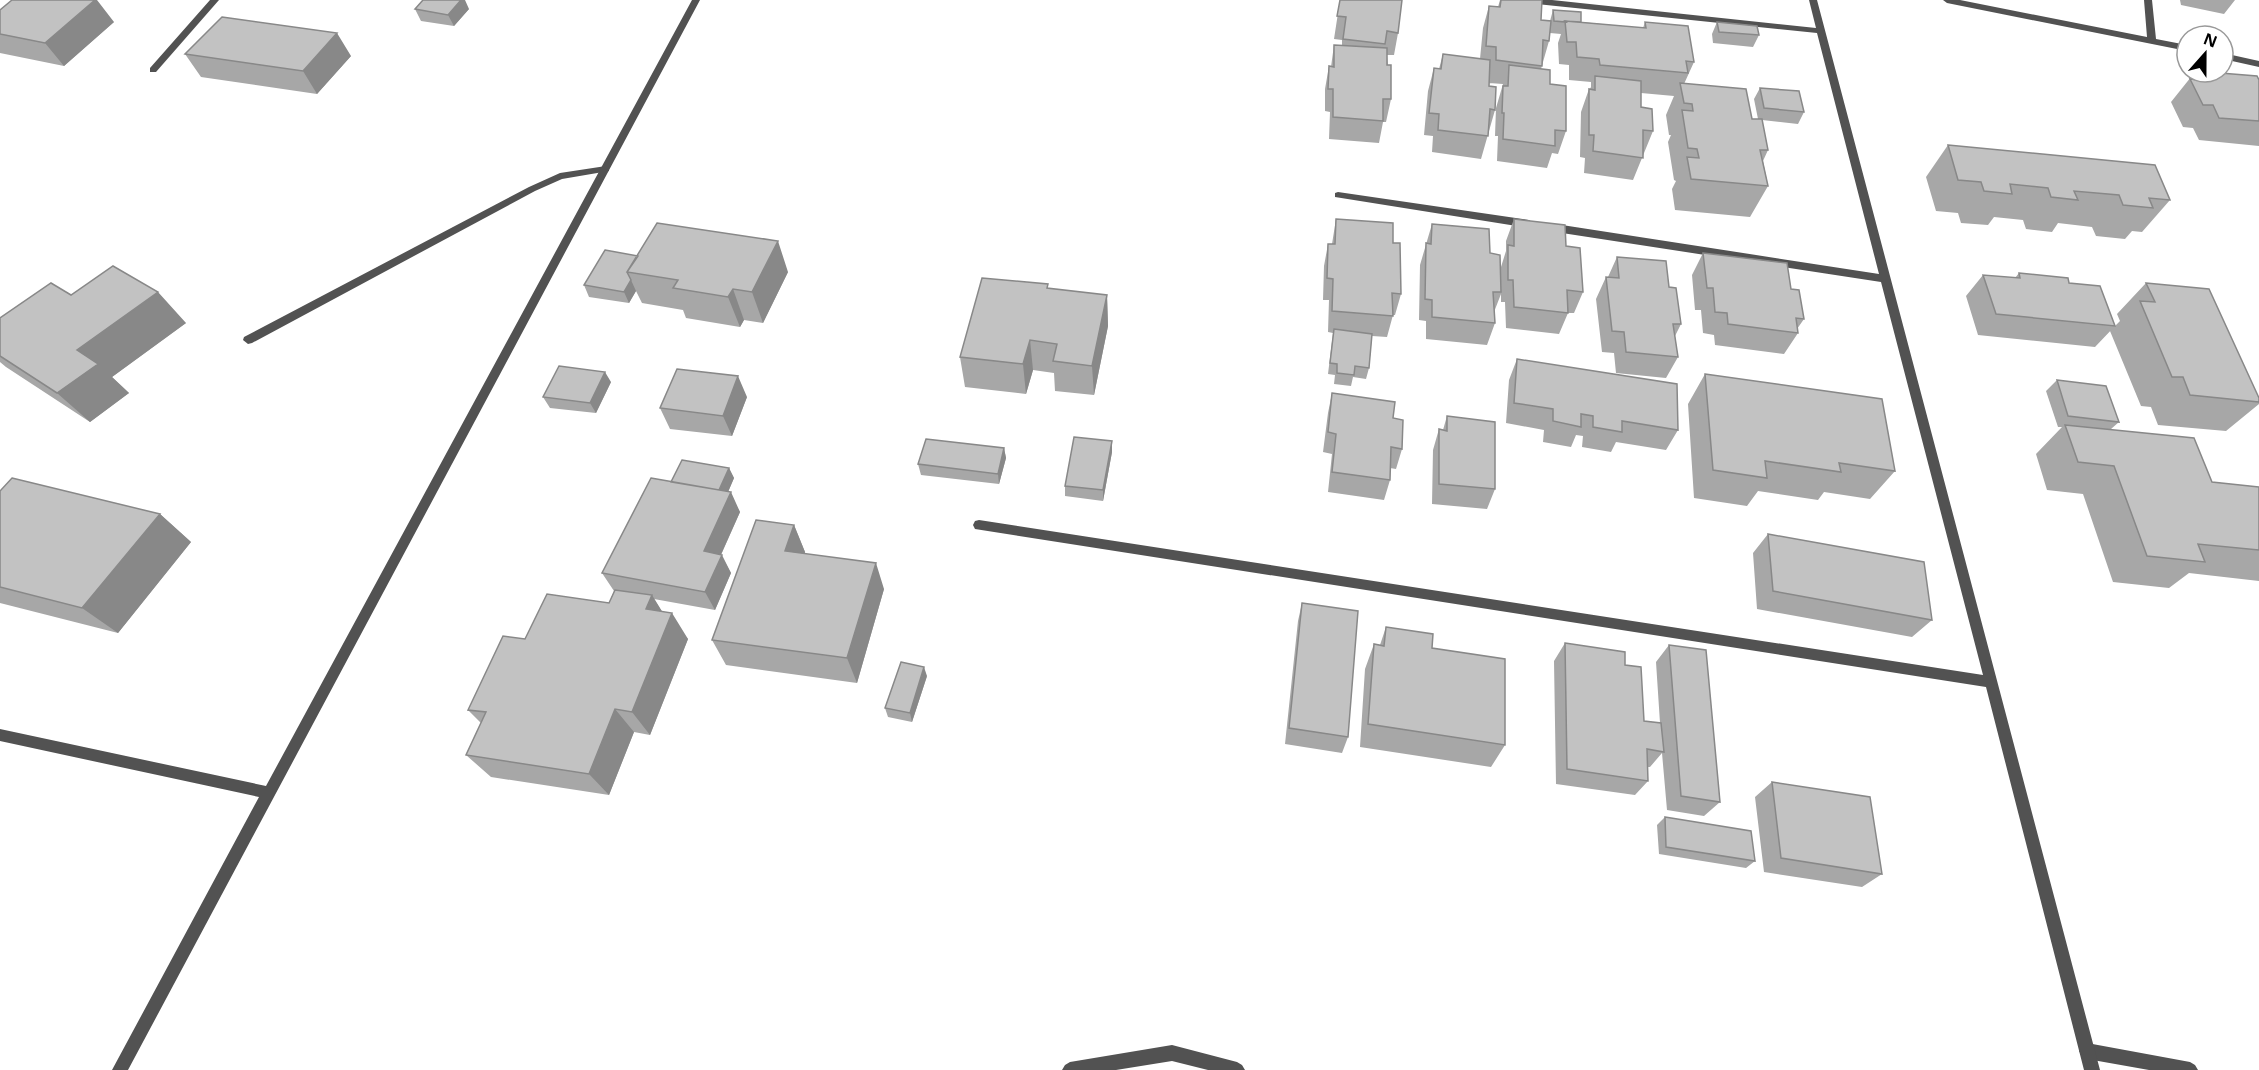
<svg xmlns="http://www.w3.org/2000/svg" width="2259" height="1070" font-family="'Noto Sans',sans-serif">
	<rect width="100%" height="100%" fill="#fff"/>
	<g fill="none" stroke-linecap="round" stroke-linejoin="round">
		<path fill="#525252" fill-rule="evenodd" d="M606,166L609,167V171L562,179L535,191L252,343L248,344L243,340L244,337L529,187L560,173Z
			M2087,1043L2190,1062L2195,1065L2198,1070H2149L2087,1059L2082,1056L2079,1051L2082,1046Z
			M1172,1045L1237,1062L1242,1065L1245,1070H1208L1172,1061L1116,1070H1062L1065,1065L1070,1062Z"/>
		<path fill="#525252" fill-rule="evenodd" d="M210,0H219L156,72H150V68Z
			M692,0H700L128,1070H112L259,797L0,741V729L266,786Z
			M1523,0H1552L1816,28L1809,0H1817L2100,1070H2084L1986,687L975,529L973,525L975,521L979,520L1983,675L1881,282L1549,231L1544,227L1549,223L1879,274L1817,33L1527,3Z
			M1943,0H1960L2147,37L2144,0H2152L2156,39L2187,45V51L1947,3Z
			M2223,53L2259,61V67L2223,59Z
			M1338,192L1529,220L1534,224L1529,228L1335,197V193Z"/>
	</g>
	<path fill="#a7a7a7" d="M1340,0L1398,33L1394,55H1387L1391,99L1386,122H1383L1379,143L1329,139L1330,112L1325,111V89L1329,66L1331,67L1334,45H1342V40L1334,39Z
		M1500,0H1542L1541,20L1550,21L1553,10L1581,22L1643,28L1645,22L1694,62L1684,84L1752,119H1758L1754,99L1760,88L1804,112L1798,124L1762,120L1768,150L1763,161L1768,186L1750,217L1675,210L1672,189L1676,181L1674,180L1668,142L1671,135H1669L1666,115L1674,96L1641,93V107L1653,131L1633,180L1584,173L1585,158L1580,157L1581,112L1589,89H1590L1591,87V82L1569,80V65L1559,64L1558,43L1561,34L1550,33L1549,41L1541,69L1550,84L1566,131L1558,154L1552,153L1547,168L1497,161L1498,136H1495L1496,108L1503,84L1489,83L1490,70L1489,86L1495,110L1481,159L1432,152L1433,136L1424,135L1428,91L1434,68L1439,69L1443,54L1480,59L1483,28L1489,6L1498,7Z
		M2180,0H2235L2224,14L2181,5Z
		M415,9H469L454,26L421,21Z
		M0,10L114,22L64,66L0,53Z
		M1717,22L1759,35L1753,47L1713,43L1712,34Z
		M185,54L351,56L317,94L201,77Z
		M2195,72H2208L2259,80V146L2199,140L2193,128L2183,127L2171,102Z
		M1948,145L2170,200L2142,232L2132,231L2125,239L2096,236L2092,227L2058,223L2052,232L2026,229L2023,220L1994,217L1988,225L1961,223L1958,213L1936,211L1926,177Z
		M1336,219L1393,243L1401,294L1395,315H1393L1387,337L1372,336L1369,368L1366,379L1353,377L1351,386L1334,384L1335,375L1328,374L1333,333L1328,332L1329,300H1323L1324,266L1328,244H1332Z
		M1514,219L1566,246L1583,292L1574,313H1568L1559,334L1506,328L1505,302H1501V294L1494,312L1495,323L1487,345L1426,339V321L1419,320L1420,265L1432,224L1490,253L1501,267L1506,251V241Z
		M1703,253L1791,289L1804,319L1797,329L1798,333L1784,354L1715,345L1714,335L1703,333L1701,310H1695L1692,275Z
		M638,256L788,272L763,323L744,320L740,327L686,318L683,310L642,303L636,291L629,303L589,297L584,285Z
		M1617,257L1669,287L1681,324L1675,336L1678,357L1666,378L1616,373L1614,353L1602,352L1596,299L1606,277H1608Z
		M2019,273L2069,283L2115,326L2095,347L1978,335L1966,296L1983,275L2015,278Z
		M2146,283L2259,398V404L2226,431L2158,425L2151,407L2141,406L2110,331L2120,321L2117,314Z
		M1048,289L1107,295L1108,326L1094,395L1055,391L1054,373L1033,370L1026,394L965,387L960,357Z
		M71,295L186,323L112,377L129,393L90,422L6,367L0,362V318Z
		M1517,359L1678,430L1666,450L1616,442L1611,452L1582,447L1583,436L1576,435L1571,447L1543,442L1544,430L1506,423L1509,380Z
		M1705,374L1895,471L1870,499L1824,492L1818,500L1758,491L1747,506L1694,498L1688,404Z
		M2057,380L2119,422L2111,429L2212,482L2259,487V581L2189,573L2169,588L2113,582L2083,494L2047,490L2036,454L2062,427H2058L2046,391Z
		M611,382L596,413L550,408L543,397Z
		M1332,393L1393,418L1402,449L1396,469L1390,468V480L1384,500L1328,492L1332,454L1323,452L1328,413Z
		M747,397L732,436L670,429L660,408Z
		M1447,416L1495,489L1487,509L1432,504L1433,450L1439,429L1443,430Z
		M1112,441V452L1103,501L1065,496V486Z
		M1004,448L1006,458L999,484L921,475L918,464Z
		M729,468L734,478L728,492L740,512L721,555L731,573L715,610L654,599L662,612L688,639L650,735L634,732L609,795L491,777L466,755L481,723L468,710L525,639L609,603L614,591L602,573L671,482Z
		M0,491L160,514L191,542L118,633L0,603Z
		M794,525L805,552V554L884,589L857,683L726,665L712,640Z
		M1768,534L1932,620L1912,637L1757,609L1753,553Z
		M1302,603L1348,737L1342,753L1285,744L1298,621Z
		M1386,627L1432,648L1505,745L1491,767L1360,747L1365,669L1374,644L1380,645Z
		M1565,643L1625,665L1644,721L1660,723L1656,662L1669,645L1720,802L1704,816L1667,810L1662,753L1650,767H1648V781L1635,795L1556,784L1554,661Z
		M927,676L912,722L888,717L885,708Z
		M1772,782L1882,874L1862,887L1764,872L1755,797Z
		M1665,817L1755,861L1746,868L1659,854L1657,825Z"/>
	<path fill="#888" d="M95,0H97L114,22L64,66L45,43Z
		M461,0H465L469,9L454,26L448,15Z
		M337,33L351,56L317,94L303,71Z
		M778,241L788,272L763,323L752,292Z
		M631,280L636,291L629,303L624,292Z
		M733,289L744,320L740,327L728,297Z
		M158,292L186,323L112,377L129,393L90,422L57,393L77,350Z
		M1107,295L1108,326L1094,395L1092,366Z
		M1030,340L1033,370L1026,394L1023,364Z
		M605,372L611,382L596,413L590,403Z
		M738,376L747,397L732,436L723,416Z
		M1112,441V452L1103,501V490Z
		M1004,448L1006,458L999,484L998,474Z
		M729,468L734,478L722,506L717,495Z
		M731,492L740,512L714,570L704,551Z
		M160,514L191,542L118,633L82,608Z
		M794,525L805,552L796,578L785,551Z
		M722,555L731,573L715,610L705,592Z
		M876,563L884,589L857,683L847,658Z
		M652,595L668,621L646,609Z
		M672,613L688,639L650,735L632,712Z
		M924,667L927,676L912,722L910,713Z
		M615,709L634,732L609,795L589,774Z"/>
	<path fill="#c2c2c2" stroke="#888" stroke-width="1.5" d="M12,0H95L45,43L0,34V10Z
		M423,0H461L448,15L415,9Z
		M1340,0H1402L1398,33L1387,31L1385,44L1343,39L1346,17L1337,16Z
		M1501,0H1542L1541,20L1551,21L1549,41L1543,40L1542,66L1496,60V47L1486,46L1489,6L1500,7Z
		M1553,10L1581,12V22L1565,21L1566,22L1554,21Z
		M222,17L337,33L303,71L185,54Z
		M1565,21L1646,28L1645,22L1688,26L1694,62L1686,61L1688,73L1600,65L1599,59L1577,57L1576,42H1567Z
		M1717,22L1757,26L1759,35L1719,32Z
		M1334,45L1387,48V65H1391V99H1383V121L1333,117V89H1328L1329,66L1334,67Z
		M1443,54L1490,60L1489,86L1496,87L1495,110L1490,109L1488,136L1438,130L1439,114L1429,113L1434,68L1441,69Z
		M1509,65L1550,70V84L1566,86V131L1555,130V146L1503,139L1504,113H1502L1503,86H1508Z
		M2196,72H2208L2257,76L2259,80V121L2219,118L2213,105H2203L2190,79L2200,80Z
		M1595,76L1641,81V107L1652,109L1653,131L1643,130V158L1593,151L1594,135H1589V89L1595,90Z
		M1680,83L1746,89L1752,119H1762L1768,150H1760L1768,186L1691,179L1687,157L1699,158L1697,149L1688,148L1682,110L1693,111L1692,104L1684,103Z
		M1760,88L1799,91L1804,112L1764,108Z
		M1948,145L2155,165L2170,200L2149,198L2153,208L2123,205L2119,195L2074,191L2078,200L2051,197L2048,188L2010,184L2012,194L1984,191L1981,182L1958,180Z
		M1336,219L1393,223V243H1400L1401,294L1392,293L1393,316L1332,311L1333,279L1327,278L1328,244H1335Z
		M1514,219L1565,225L1566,246L1580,248L1583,292L1567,290L1568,313L1514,307L1513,280H1508V245L1514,246Z
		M657,223L778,241L752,292L733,289L728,297L673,288L678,280L627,272Z
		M1432,224L1489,229L1490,253L1500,255L1501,292H1493L1495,323L1432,317V300L1425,299L1426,243L1431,244Z
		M605,250L638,256L627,272L631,280L624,292L584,285Z
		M1703,253L1787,263L1791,289L1799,290L1804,319L1796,318L1798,333L1728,324L1727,313L1715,312L1713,288H1707Z
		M1617,257L1666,261L1669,287L1676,288L1681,324H1673L1678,357L1626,352L1624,332L1612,331L1606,277L1619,278Z
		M113,266L158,292L77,350L98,364L57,393L0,356V318L51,283L71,295Z
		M2019,273L2068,278L2069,283L2100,286L2115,326L1996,314L1983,275L2020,278Z
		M982,278L1048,284L1047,288L1107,295L1092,366L1053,361L1057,344L1030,340L1023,364L960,357Z
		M2146,283L2209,289L2259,398V402L2190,395L2183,377H2172L2140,301L2155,302Z
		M1334,329L1372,334L1369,368L1355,366L1354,375L1337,373V364L1330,363Z
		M1517,359L1677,384L1678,430L1622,421V432L1593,427V416L1581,414V427L1553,421V409L1514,403Z
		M559,366L605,372L590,403L543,397Z
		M677,369L738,376L723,416L660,408Z
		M1705,374L1882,399L1895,471L1839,463L1841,472L1765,461L1767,478L1713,470Z
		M2057,380L2106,386L2119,422L2068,416Z
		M1332,393L1395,402L1393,418L1403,420L1402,449L1391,447L1390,480L1332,472L1336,434L1328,432Z
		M1447,416L1495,422V489L1439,484V429L1447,431Z
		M2065,425L2194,438L2212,482L2259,487V550L2198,544L2205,562L2147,556L2114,466L2078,462Z
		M1074,437L1112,441L1103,490L1065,486Z
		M926,439L1004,448L998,474L918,464Z
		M682,460L729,468L719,490L671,482Z
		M12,478L160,514L82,608L0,587V491Z
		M651,478L731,492L704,551L722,555L705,592L602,573Z
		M756,520L794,525L785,551L876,563L847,658L712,640Z
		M1768,534L1924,562L1932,620L1773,591Z
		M615,590L652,595L646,609L672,613L632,712L615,709L589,774L466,755L486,712L468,710L503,636L525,639L547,594L609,603Z
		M1302,603L1358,611L1348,737L1289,728Z
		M1386,627L1433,634L1432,648L1505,659V745L1368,724L1374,644L1384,646Z
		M1565,643L1625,652V665L1641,667L1644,721L1661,723L1664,752L1647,749L1648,781L1567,769Z
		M1669,645L1706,650L1720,802L1681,796Z
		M901,662L924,667L910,713L885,708Z
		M1772,782L1870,797L1882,874L1781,858Z
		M1665,817L1751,831L1755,861L1666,847Z"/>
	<g transform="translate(2205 54) rotate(21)"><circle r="28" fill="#ffffff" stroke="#999999" stroke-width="1.5"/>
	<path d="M0-4.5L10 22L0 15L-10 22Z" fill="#000000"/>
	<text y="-9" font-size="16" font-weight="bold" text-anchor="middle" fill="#000000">N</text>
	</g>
</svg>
